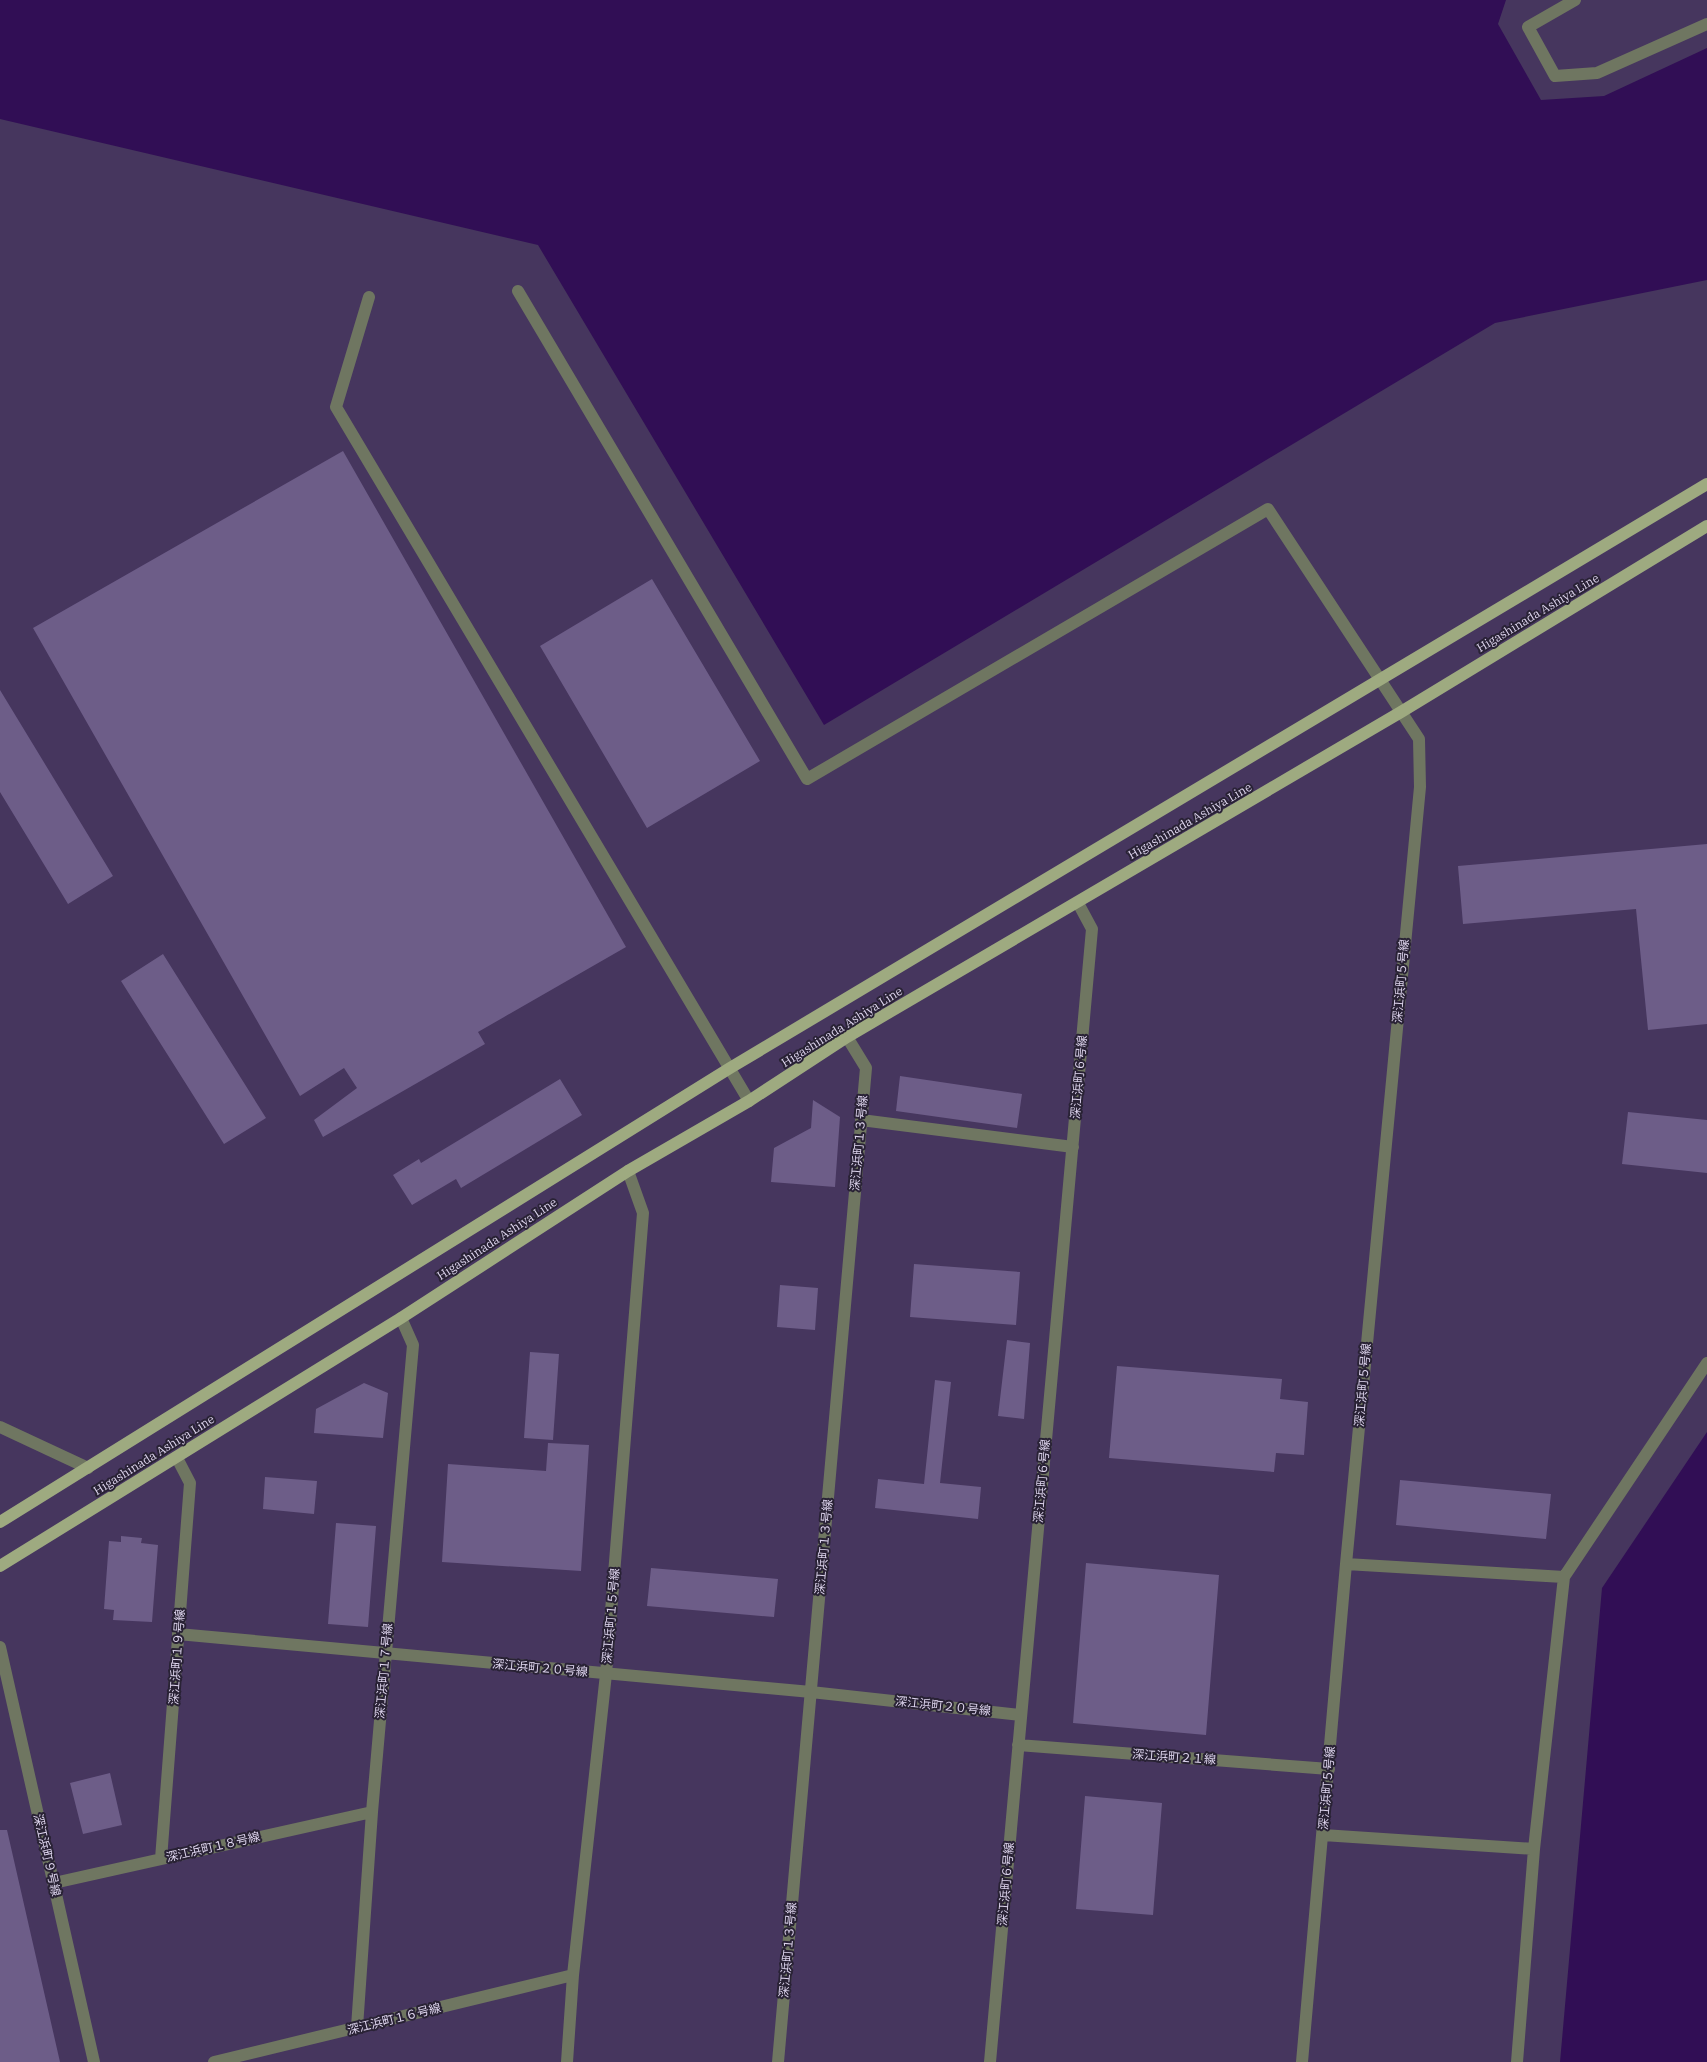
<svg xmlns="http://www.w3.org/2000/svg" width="1707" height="2062" font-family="'IBM Plex Serif','Noto Sans JP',serif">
	<rect width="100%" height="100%" fill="#46365e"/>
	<path fill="#310e55" d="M0,0H1506L1498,24L1541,100L1604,96L1707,48V280L1495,323L824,725L538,245L0,119Z
		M1707,1432V2062H1560L1602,1588Z"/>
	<path fill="#6d5d88" d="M343,451L626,947L478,1032L485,1044L323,1137L314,1120L357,1088L344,1068L300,1096L33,628Z
		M652,579L760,761L647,828L540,646Z
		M0,690L113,876L68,904L0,792Z
		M1707,844V1024L1648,1030L1636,909L1463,924L1458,866Z
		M163,954L266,1118L224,1144L121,981Z
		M900,1076L1022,1094L1017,1128L896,1111Z
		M560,1079L582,1115L461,1188L456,1179L412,1205L393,1175L419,1159L421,1163Z
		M813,1100L840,1117L835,1187L771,1182L774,1148L811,1128Z
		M1628,1112L1707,1120V1173L1622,1164Z
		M914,1264L1020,1272L1016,1325L910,1317Z
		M780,1285L818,1288L815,1330L777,1327Z
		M1007,1340L1030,1343L1024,1419L998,1416Z
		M530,1352L559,1354L553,1440L524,1438Z
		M1117,1366L1282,1379L1280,1399L1308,1402L1304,1455L1276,1453L1274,1472L1109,1458Z
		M935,1380L951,1382L940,1483L981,1487L978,1519L875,1508L878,1479L924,1484Z
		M364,1383L388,1393L383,1438L314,1433L316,1409Z
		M548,1443L589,1445L581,1571L442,1562L448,1464L546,1471Z
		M265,1477L317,1481L314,1514L263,1509Z
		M1400,1480L1551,1494L1546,1539L1396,1525Z
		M336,1523L376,1526L368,1627L328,1624Z
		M121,1536L142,1538L141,1543L158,1545L152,1622L113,1620L114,1610L104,1609L109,1541L121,1542Z
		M1086,1563L1219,1575L1206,1735L1073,1723Z
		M651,1568L778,1579L774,1617L647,1606Z
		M110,1773L122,1825L83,1834L70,1783Z
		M1085,1796L1162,1803L1153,1915L1076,1909Z
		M0,1830H7L60,2062H0Z"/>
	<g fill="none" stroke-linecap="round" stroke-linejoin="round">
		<path stroke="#6f7661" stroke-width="12" d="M1575,0L1528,27L1555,76L1597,73L1707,24
			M518,291L807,779L1268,509L1419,739L1420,787L1346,1564L1302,2062
			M369,297L336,407L749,1101
			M861,1120L1073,1147
			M0,1427L88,1468
			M1346,1564L1564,1577
			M178,1634L811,1692L1021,1715
			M0,1647L94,2062
			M1018,1745L1329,1769
			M1323,1835L1534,1849
			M161,1859L190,1483L177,1458
			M54,1883L372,1812
			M357,2027L372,1812L413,1345L401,1318
			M214,2062L573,1975
			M567,2062L573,1975L606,1674L643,1213L628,1171
			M778,2062L866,1068L847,1037
			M990,2062L1092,929L1078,903
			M1517,2062L1534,1849L1564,1577L1707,1363"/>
		<path stroke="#9eaa80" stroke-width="12" d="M0,1522L730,1068L1707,484
			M0,1566L401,1318L628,1171L749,1101L847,1037L1401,712L1707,526"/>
	</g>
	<g text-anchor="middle" stroke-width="4" stroke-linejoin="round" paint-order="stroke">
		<g font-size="12" fill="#dfd6ef" stroke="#292235">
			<text transform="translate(1538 613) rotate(-31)" y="4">Higashinada Ashiya Line</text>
			<text transform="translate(1190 821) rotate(-30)" y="4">Higashinada Ashiya Line</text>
			<text transform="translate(1401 981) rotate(-85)" y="4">深江浜町５号線</text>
			<text transform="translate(842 1027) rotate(-32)" y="4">Higashinada Ashiya Line</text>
			<text transform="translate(1079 1077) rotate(-85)" y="4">深江浜町６号線</text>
			<text transform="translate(859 1143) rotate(-85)" y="4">深江浜町１３号線</text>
			<text transform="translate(497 1239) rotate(-33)" y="4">Higashinada Ashiya Line</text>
			<text transform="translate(1363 1385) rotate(-85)" y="4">深江浜町５号線</text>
			<text transform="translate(154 1455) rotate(-32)" y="4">Higashinada Ashiya Line</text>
			<text transform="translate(1042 1481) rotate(-85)" y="4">深江浜町６号線</text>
			<text transform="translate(824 1547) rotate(-85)" y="4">深江浜町１３号線</text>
			<text transform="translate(611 1616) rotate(-85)" y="4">深江浜町１５号線</text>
			<text transform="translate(177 1657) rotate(-86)" y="4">深江浜町１９号線</text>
			<text transform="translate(540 1668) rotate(5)" y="4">深江浜町２０号線</text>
			<text transform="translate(384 1671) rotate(-85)" y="4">深江浜町１７号線</text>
			<text transform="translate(943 1706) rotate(6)" y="4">深江浜町２０号線</text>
			<text transform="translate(1174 1757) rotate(4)" y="4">深江浜町２１線</text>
			<text transform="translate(1327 1788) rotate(-85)" y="4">深江浜町５号線</text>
			<text transform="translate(213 1847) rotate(-13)" y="4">深江浜町１８号線</text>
			<text transform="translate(47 1855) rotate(77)" y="4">深江浜町９号線</text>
			<text transform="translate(1006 1884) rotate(-85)" y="4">深江浜町６号線</text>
			<text transform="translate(788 1950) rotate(-85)" y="4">深江浜町１３号線</text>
			<text transform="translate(394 2019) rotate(-14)" y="4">深江浜町１６号線</text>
		</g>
	</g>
</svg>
